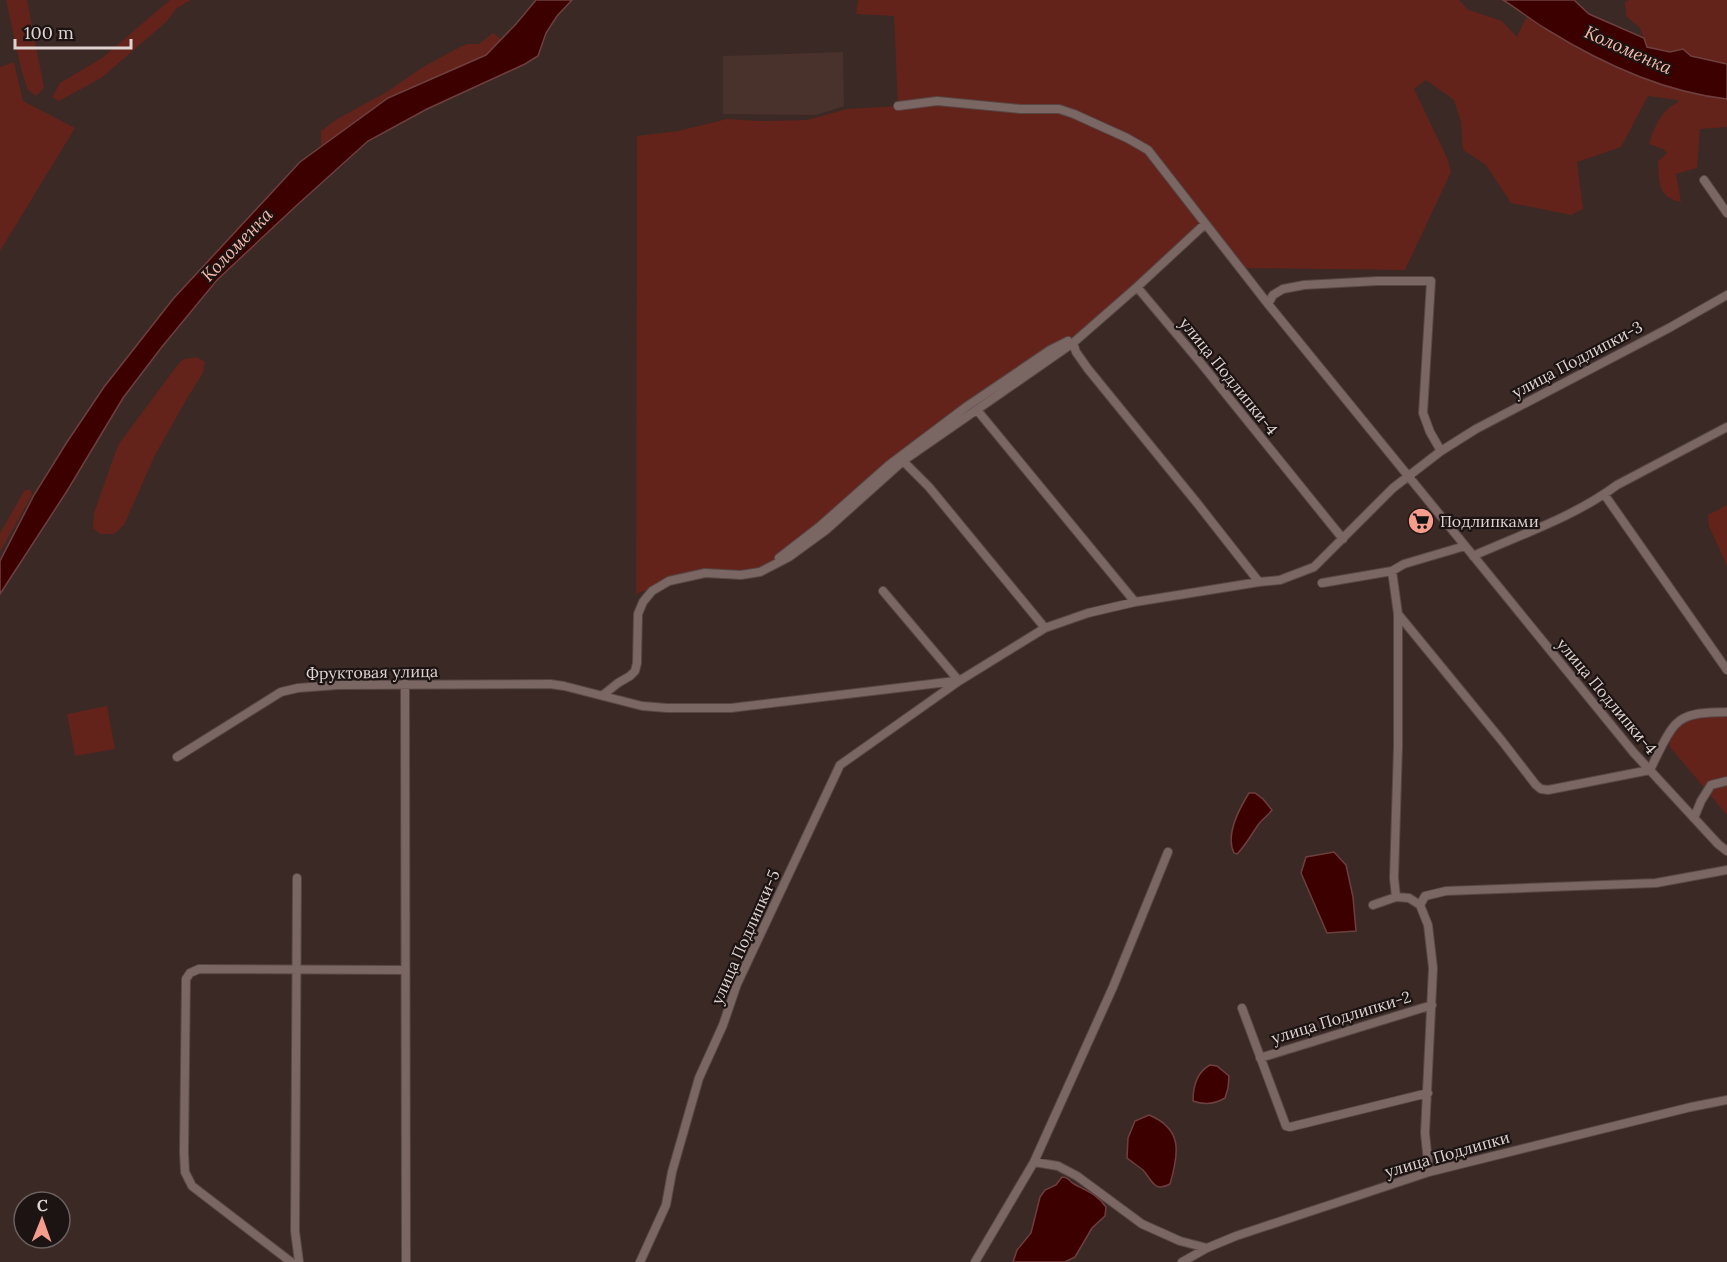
<svg xmlns="http://www.w3.org/2000/svg" width="1727" height="1262" font-family="Lora,serif">
	<rect width="100%" height="100%" fill="#3a2925"/>
	<path fill="#49312c" d="M843,52L844,106L816,115L723,114V56Z"/>
	<path fill="#63231a" d="M6,0H27L44,88L36,96L28,90L22,73Z
		M170,0H191L177,8L166,22L101,78L59,101L52,97L60,83L102,58Z
		M858,0H1459L1469,10L1502,21L1517,37L1527,16L1547,29L1605,61L1706,96L1727,99V127L1700,129L1697,168L1676,174L1681,202C1657,197 1659,182 1658,161L1667,153L1663,149L1649,144C1653,129 1662,109 1677,103L1678,100L1648,96L1621,147L1577,162L1583,209L1571,215L1511,203L1486,165L1463,150L1461,122L1454,100L1426,80L1414,89L1448,160L1451,172L1405,270L1240,268L1205,224L1103,317L904,461L809,539L755,571L669,581L636,594L637,136L678,131L727,119L760,121L807,120L847,109L898,106L894,16L856,14Z
		M1629,0H1727V64L1690,56L1683,49L1670,52L1647,47L1640,28L1626,16L1625,2Z
		M493,33L501,39L486,55L443,75L321,147V131L337,119L385,93L423,67L460,47L468,44H479Z
		M14,62L23,101L75,128L0,251V67Z
		M197,357L205,362L203,373L189,395L155,455L124,525L114,534H100L93,528L94,513L118,445L179,363L184,359Z
		M30,489L32,495L0,552V533L24,491Z
		M1727,505V566L1709,526L1708,515Z
		M107,706L115,749L75,756L67,714Z
		M1727,712V815L1670,747L1668,736L1683,719Z"/>
	<path fill="#3d0000" stroke="#6e3f3f" stroke-width="1.5" d="M536,0H572L557,16L546,33L538,56L525,64L427,109L368,141L296,206L217,280L161,348L123,398L67,491L0,594V561L34,495L67,442L104,387L173,299L300,162L388,98L486,55L516,24Z
		M1503,0H1574L1589,14L1644,38L1647,47L1670,52L1683,49L1691,56L1727,64V99C1664,92 1599,62 1546,29C1531,20 1518,9 1503,0Z
		M1249,793H1255L1263,799L1272,810C1268,816 1262,819 1258,825C1251,835 1246,845 1237,854L1234,853C1225,835 1239,809 1249,793Z
		M1334,852L1346,865L1353,897L1356,931L1327,933L1301,873L1306,857Z
		M1210,1065L1217,1066L1229,1076L1228,1088L1225,1098C1215,1104 1204,1105 1193,1101C1193,1086 1197,1072 1210,1065Z
		M1149,1115C1183,1129 1179,1153 1170,1184C1154,1193 1152,1180 1143,1170C1138,1166 1132,1162 1127,1158L1128,1138L1135,1121Z
		M1062,1177C1069,1177 1069,1181 1074,1184C1087,1191 1098,1195 1106,1207L1105,1216L1092,1228L1075,1257L1065,1262H1013L1017,1250L1031,1233L1040,1197L1045,1190L1056,1185Z"/>
	<g fill="none" stroke-linecap="round" stroke-linejoin="round">
		<g stroke="#564745" stroke-width="10">
			<path id="street" d="M898,106L937,101L1020,109H1059L1074,114L1127,138L1148,150L1268,304L1634,753L1718,844L1727,851
				M1704,180L1727,213
				M1137,287L1200,362L1343,539
				M1268,304L1273,295L1283,289L1304,285L1377,281H1431L1423,413L1430,432L1441,451
				M1073,343L1076,352L1088,369L1197,503L1259,582
				M977,410L1135,602
				M903,461L929,487L1045,628
				M1604,494L1727,670
				M1473,556C1522,534 1574,517 1617,485L1727,427
				M779,558L819,527L889,465L966,407L1050,350L1068,341
				M1392,571L1398,614V747L1394,878L1396,897
				M1322,583L1392,571L1404,564L1465,546
				M883,591L959,681
				M1398,614L1502,741L1536,785L1541,789L1548,790L1650,770
				M405,684L406,1262
				M603,695L618,683L630,676L635,671L637,663L638,614L643,602L652,591L669,581L705,573L741,575L760,572L789,557L826,530L903,461L1073,343L1137,287L1205,224
				M177,757L281,692L298,688L338,685L550,684L564,686L642,706L667,708H731L956,681
				M1650,770C1656,758 1667,732 1676,724C1688,711 1711,713 1727,712
				M1694,818L1701,801L1711,785L1727,781
				M297,878L295,1231L299,1262
				M1373,905L1396,897L1409,898L1420,905L1428,925L1433,968L1425,1133L1429,1172
				M1420,905L1425,896L1446,891L1656,883L1727,870
				M1242,1008L1286,1126L1290,1127L1428,1093
				M1260,1058L1432,1005
				M1034,1162L1058,1166L1077,1176L1142,1224L1180,1241L1207,1248
				M291,1262L192,1186L185,1172L184,1152L186,979L190,973L199,969L404,970
				M640,1262L666,1205L672,1172L699,1078L723,1025L737,984L840,765L959,681L1045,628L1088,613L1135,602L1259,582L1280,580L1314,567L1393,488L1441,451L1476,429L1669,328L1727,295
				M975,1262L1034,1162L1113,987L1168,852
				M1182,1262L1207,1248L1236,1236L1429,1172L1691,1107L1727,1100"/>
		</g>
		<use href="#street" stroke="#7a6662" stroke-width="8"/>
	</g>
	<defs>
		<g id="supermarket-disc" transform="scale(1.35)"><circle r="9.5" fill="#f59d8d" stroke="#1c1412"/><path d="M-6-5.5h2.5l.6 2H6L4.5 2H-2.5L-4.4-4H-6ZM-1.5 3.2a1.3 1.3 0 1 0 .1 0ZM3 3.2a1.3 1.3 0 1 0 .1 0Z" fill="#111"/></g>
	</defs>
	<g fill-rule="evenodd">
		<use href="#supermarket-disc" x="1421" y="521"/>
	</g>
	<g text-anchor="middle" stroke-width="4.5" stroke-linejoin="round" paint-order="stroke">
		<g font-size="16" fill="#dfd3d1" stroke="#1c1412">
			<text transform="translate(1577 359) rotate(-28)" y="6">улица Подлипки-3</text>
			<text transform="translate(1229 376) rotate(51)" y="6">улица Подлипки-4</text>
			<text transform="translate(372 672) rotate(-1)" y="6">Фруктовая улица</text>
			<text transform="translate(1607 696) rotate(50)" y="6">улица Подлипки-4</text>
			<text transform="translate(745 937) rotate(-66)" y="6">улица Подлипки-5</text>
			<text transform="translate(1341 1017) rotate(-17)" y="6">улица Подлипки-2</text>
			<text transform="translate(1447 1154) rotate(-16)" y="6">улица Подлипки</text>
		</g>
		<g font-size="16" fill="#dfd3d1" stroke="#1c1412" text-anchor="start">
			<text x="1440" y="527">Подлипками</text>
		</g>
		<g font-size="18" font-style="italic" fill="#f9b9ad" stroke="#1c1412">
			<text transform="translate(1628 50) rotate(24)" y="6">Коломенка</text>
			<text transform="translate(237 245) rotate(-46)" y="6">Коломенка</text>
		</g>
	</g>
	<g transform="translate(42 1220) rotate(1)"><circle r="28" fill="#1c1412" stroke="#6a605e" stroke-width="1.5"/>
	<path d="M0-4.5L10 22L0 15L-10 22Z" fill="#f59d8d"/>
	<text y="-9" font-size="16" font-weight="bold" text-anchor="middle" fill="#dfd3d1">С</text>
	</g>
	<path d="M15 39v9h116v-9" fill="none" stroke="#dfd3d1" stroke-width="3"/>
	<text x="24" y="39" font-size="18" fill="#dfd3d1" stroke="#1c1412" stroke-width="4.5" paint-order="stroke">100 m</text>
</svg>
